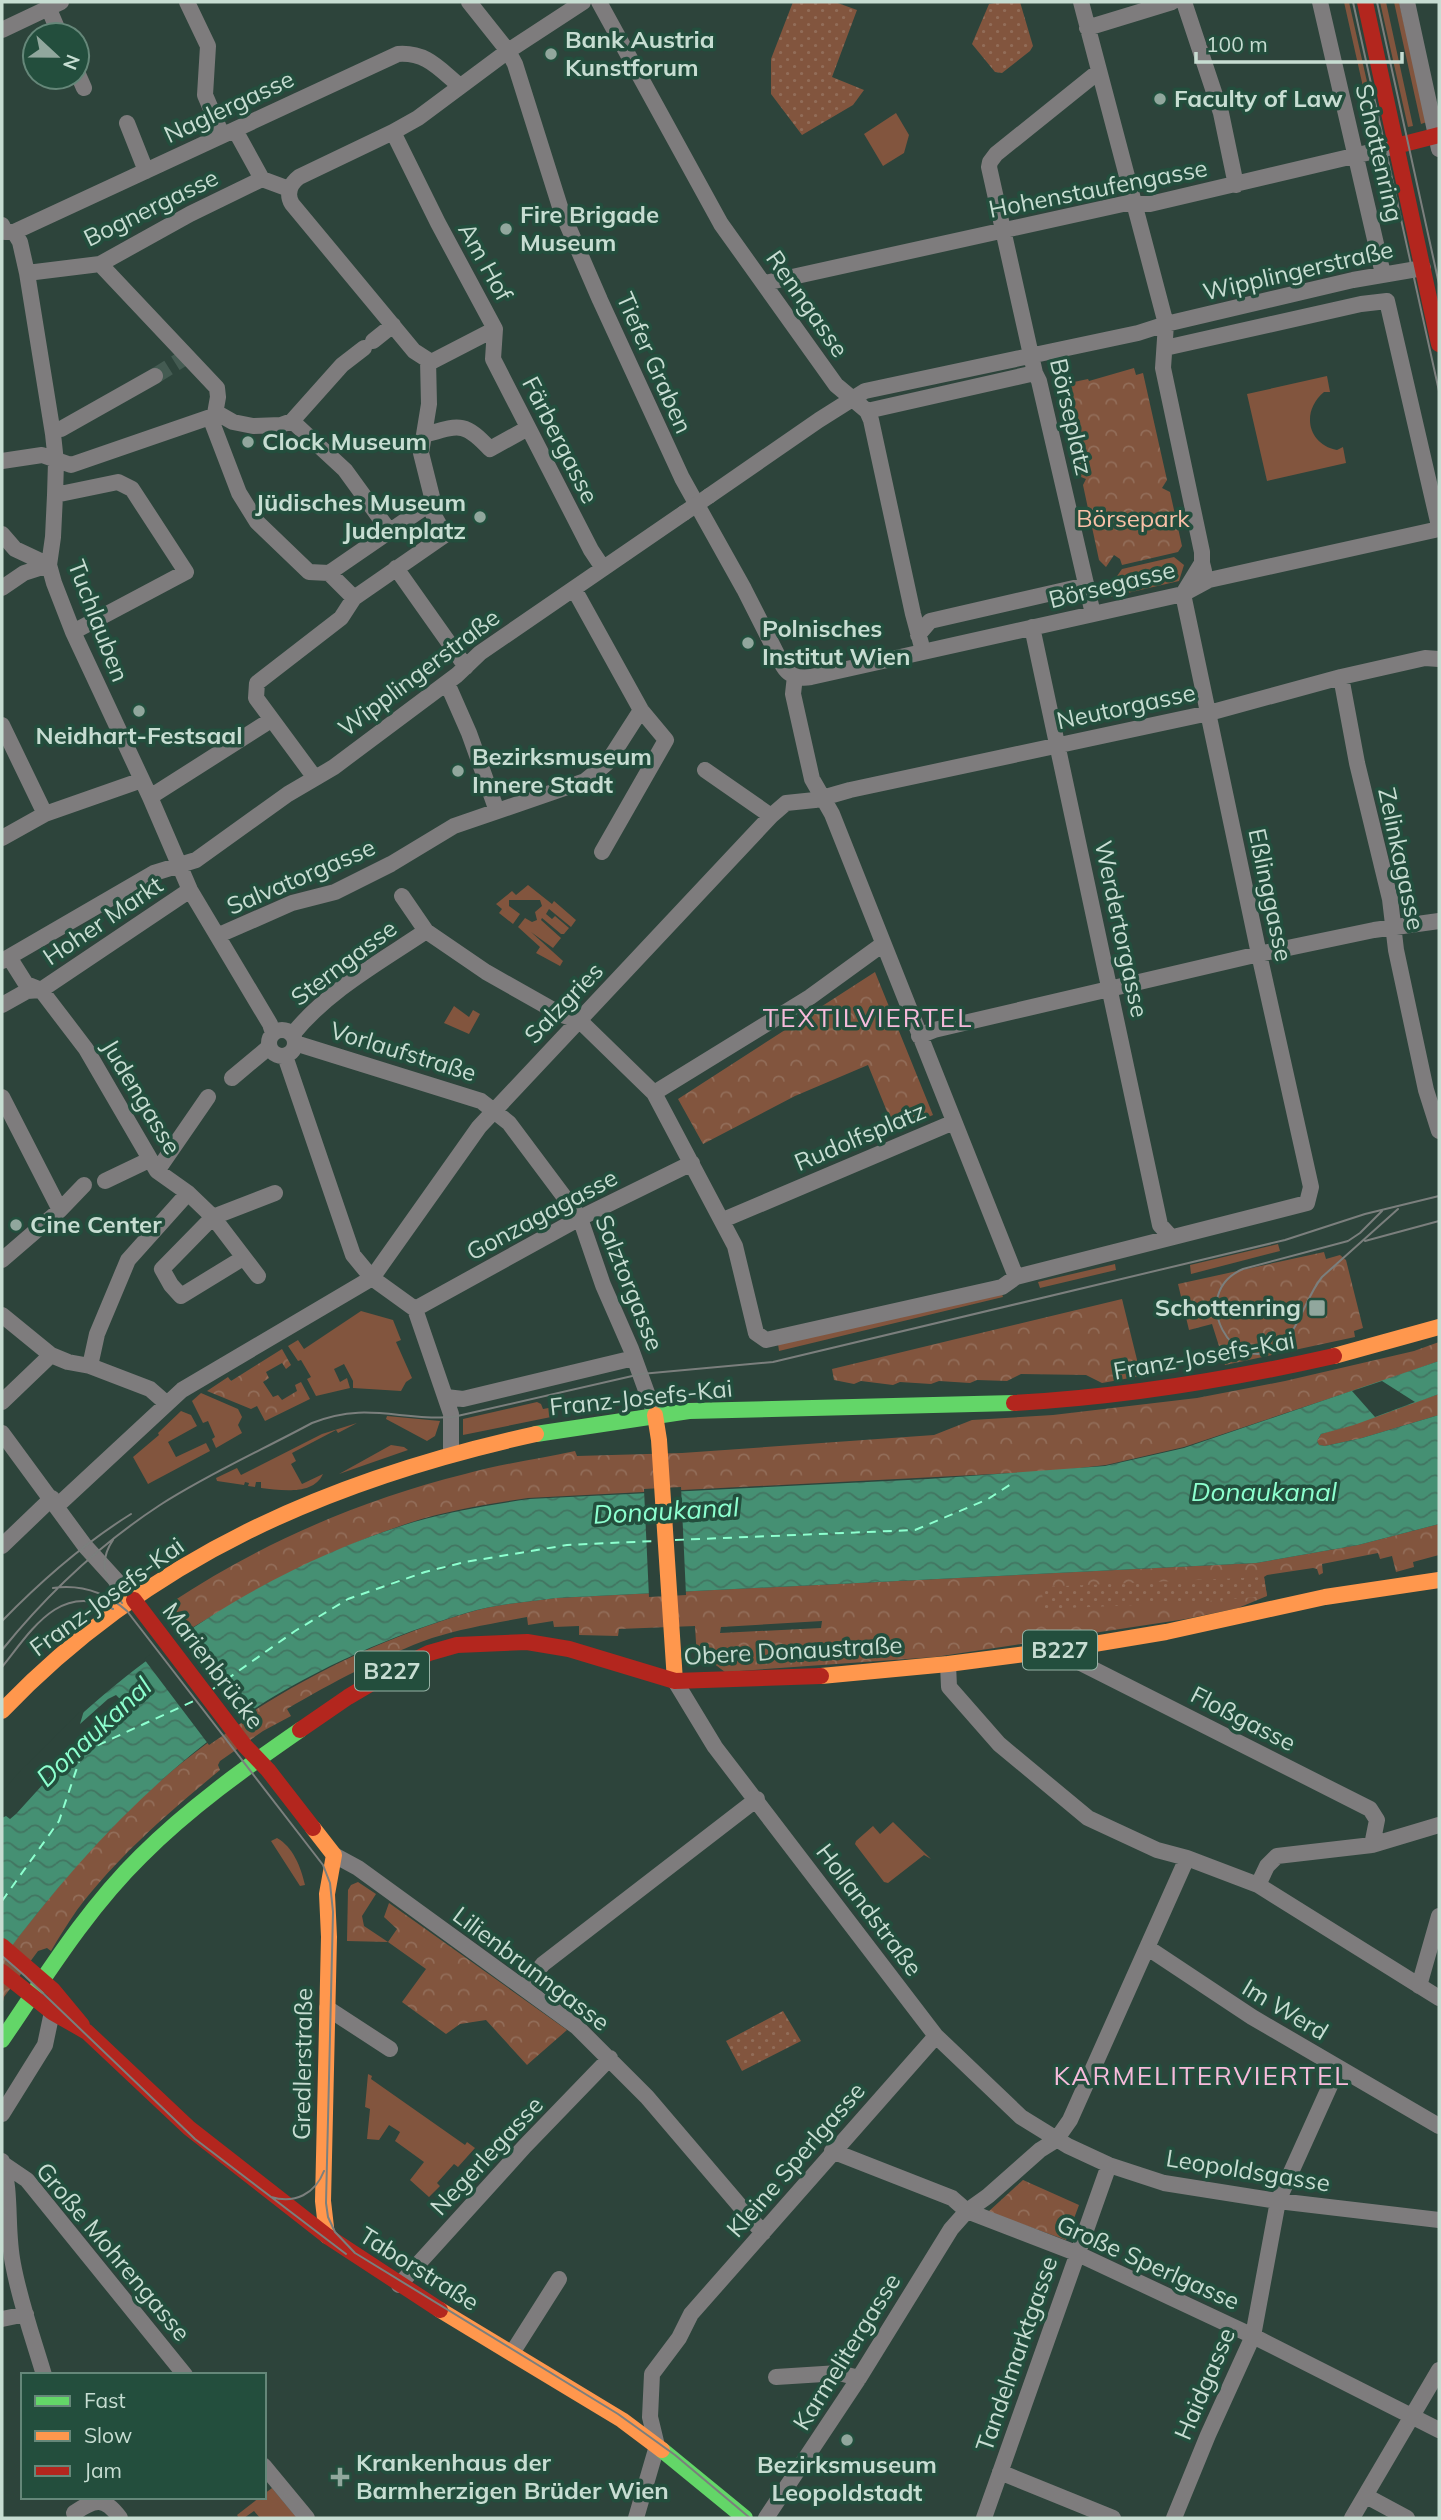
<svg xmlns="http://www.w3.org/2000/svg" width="1441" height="2520" font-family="Mulish,sans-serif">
	<defs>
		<pattern id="forest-crowns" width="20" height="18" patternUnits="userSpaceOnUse" patternTransform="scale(1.75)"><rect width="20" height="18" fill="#82553e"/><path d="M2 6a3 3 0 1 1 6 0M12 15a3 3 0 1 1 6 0" fill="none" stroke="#926d59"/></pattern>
		<pattern id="garden-dots" width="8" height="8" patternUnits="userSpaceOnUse" patternTransform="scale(1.75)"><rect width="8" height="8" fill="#82553e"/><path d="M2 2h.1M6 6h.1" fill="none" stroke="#926d59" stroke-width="1.8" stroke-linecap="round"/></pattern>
		<pattern id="water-waves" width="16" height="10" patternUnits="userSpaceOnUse" patternTransform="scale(1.75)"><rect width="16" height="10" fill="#459073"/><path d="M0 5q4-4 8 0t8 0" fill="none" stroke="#427561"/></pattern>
	</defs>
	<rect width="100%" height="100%" fill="#2d443b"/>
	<path fill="#82553e" d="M1344,2H1349L1379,135L1374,136Z
		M1380,2H1386L1413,126L1408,127Z
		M1394,2H1399L1427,122L1421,124Z
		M896,113L909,135L904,153L883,166L864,134Z
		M1327,376L1330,392H1324C1301,411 1307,444 1337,450L1343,447L1346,463L1267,481L1247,394Z
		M1174,557L1184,565L1179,581L1106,598L1103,597V588L1110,586L1122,569Z
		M528,885L552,904L554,901L576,920L571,927L549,909L546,914L552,919L555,916L569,928L564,934H561L542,918L541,920L561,938L553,948L531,932L563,961L560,966L536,953L540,947L518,927L525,918L532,922L537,920L535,912L542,906L540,900H509V906L520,914L513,924L499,913L502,909L496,904L512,891L516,895Z
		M454,1006L469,1017L473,1010L480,1014L469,1034L444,1023Z
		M1278,1244L1280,1251L1191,1274L1190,1265Z
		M1115,1264L1116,1270L1040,1288L1038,1282Z
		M1001,1291L1003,1297L779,1351L778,1344Z
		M361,1311L393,1320L401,1340L396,1342L412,1378L406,1382L401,1391L353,1388V1381L344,1364L334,1369L340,1382L347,1378L350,1388L316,1396L307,1379L311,1377L301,1360L298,1361L288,1346L298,1340L304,1349Z
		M201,1393L238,1409L242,1417L238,1425L242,1433L216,1448L212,1439L215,1437L208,1421L203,1423L192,1401Z
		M537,1402L541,1404L543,1409L554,1407L556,1416L463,1435V1419Z
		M181,1411L191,1415L197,1426L168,1442L176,1457L206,1443L210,1451L148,1484L133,1457L159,1435L158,1433Z
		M387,1416L440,1421L435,1436L427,1441L386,1419Z
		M357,1423L338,1433L336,1430L292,1453L296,1461L291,1464L302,1484L323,1474C313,1496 280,1490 261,1488V1482H256L255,1487L248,1486L249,1483L245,1482L244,1485L217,1481L216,1478L237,1468L241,1475L322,1434Z
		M391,1445L404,1447L408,1450L339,1474Z
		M893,1822L931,1859L924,1855L888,1883L884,1882L855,1844L856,1841L873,1826L880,1834Z
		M277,1838C293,1847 301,1867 305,1885L300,1886L271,1841Z
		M368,2074L372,2076L371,2079L465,2145L467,2142L475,2148L458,2167L454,2164L437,2183L440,2186L429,2197L410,2180L424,2162L395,2141L400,2132L389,2125L379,2140L367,2139L370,2109L365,2107Z
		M272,2488L297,2518H260L254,2511L244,2518H239L237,2515L260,2497H264V2494Z"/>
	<path fill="url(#forest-crowns)" fill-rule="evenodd" d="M1134,368L1136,375L1143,373L1167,480L1162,488L1170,492L1182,546L1178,552L1122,565L1120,559L1114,555L1106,567L1099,560L1083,485L1086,479L1081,477L1063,392L1069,383L1088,379L1089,381Z
		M875,972L933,1115L895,1131L868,1065L795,1096L703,1144L678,1099Z
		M1324,1252L1326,1259L1340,1255L1346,1260L1363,1328L1354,1331L1355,1337L1225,1365L1212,1324L1189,1330L1178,1284Z
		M1122,1299L1141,1376L1102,1383L1086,1375L1021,1374L1007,1381L977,1380L970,1383L939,1381L931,1384L900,1382L893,1385L861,1381L854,1384L834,1380L832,1369Z
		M1439,1342V1361L1383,1381L1415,1402L1439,1394V1415L1362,1438L1325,1446L1319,1445L1317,1441L1321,1434L1374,1417L1352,1391L1184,1447L1106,1465L1053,1471L528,1498C489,1504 450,1510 412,1522C331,1548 258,1588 185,1632L169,1609L172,1602C261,1543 361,1500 465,1474C501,1464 538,1459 575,1451L577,1456L682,1453L934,1435L972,1420L1053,1415L1197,1398L1285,1381L1414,1351Z
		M282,1349L291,1365L286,1369L282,1363L266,1372L269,1378L263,1382L273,1397L278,1395L282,1400L297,1391L295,1385L301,1382L310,1399L265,1421L257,1406L251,1409L207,1391L228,1377L231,1381Z
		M1439,1524V1555L1413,1562L1414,1567L1396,1572L1392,1556L1380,1559L1378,1553L1322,1564L1323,1573L1319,1575L1317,1569L1313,1568L1267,1575L1264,1577L1267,1596L1238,1608L1186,1619L935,1657L725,1672L713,1663H701L697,1659L695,1626L619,1629L618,1636L579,1635V1626L554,1627L553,1621L528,1625L527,1617C495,1623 463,1628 432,1638C384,1655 331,1683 287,1709L291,1716L263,1731L220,1761L218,1765L220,1770C169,1812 118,1856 77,1910C68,1923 59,1937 51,1951L47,1948L38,1951L4,1997L2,2006C2,1994 0,1968 2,1958C4,1952 11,1946 15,1941C31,1920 48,1900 65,1879C169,1752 310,1660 467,1613C495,1604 527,1602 556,1598L1256,1563L1358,1545ZM822,1621L821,1628L720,1633L721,1627Z
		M358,1882L376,1894L362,1916L364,1926L388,1942L397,1929L384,1917L389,1903L567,2030L527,2065L486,2020L460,2024L446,2034L402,2002L426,1969L388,1942L347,1941L348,1890L351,1885Z
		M1023,2180L1079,2205L1066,2240L988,2212Z"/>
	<path fill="url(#garden-dots)" d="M793,2H835L857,10L832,77L864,90L853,105L802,135L771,94V59Z
		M1000,2H1020L1033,46L1030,51L1002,73L995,72L972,44L989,4Z
		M1264,1577L1267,1596L1185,1603L1043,1609L1042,1587Z
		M783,2011L801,2041L742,2071L726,2041Z"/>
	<path fill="url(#water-waves)" d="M1439,1361V1394L1354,1425L1321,1434L1317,1441L1319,1445L1325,1446L1362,1438L1439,1415V1524L1358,1545L1256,1563L556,1598C527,1602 495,1604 466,1613C373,1641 279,1685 202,1746C125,1807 60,1881 2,1959V1797C25,1772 47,1746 72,1723C168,1634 288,1560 414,1522C452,1511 490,1505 529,1499L928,1479L1105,1466L1184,1448Z"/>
	<path fill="#2d443b" d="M1382,1381L1415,1402L1375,1417L1352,1391Z
		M681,1487L686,1595L649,1597L644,1489Z
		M183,1630L212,1668L217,1670L219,1677L250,1717L209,1745L144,1659Z
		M116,1695L125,1704L120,1711L77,1750L73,1746L52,1767L56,1770L16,1814L10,1819L6,1816L2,1818V1792L21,1770L85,1707L80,1724L108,1699Z"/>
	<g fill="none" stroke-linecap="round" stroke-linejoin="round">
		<path stroke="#8dffcf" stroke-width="2" stroke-dasharray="9 7" stroke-linecap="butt" d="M675,1540L915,1530L988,1499L1014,1482
			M213,1689L295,1631L348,1599L425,1572L465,1562L567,1545L655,1541
			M87,1749L105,1737
			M83,1752L196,1700
			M2,1901L59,1821L82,1753"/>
		<path stroke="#445b52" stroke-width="16" stroke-dasharray="16 8" stroke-linecap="butt" d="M155,376L187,356"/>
		<path stroke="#7e7c7d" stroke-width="16" d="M187,2L208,46L205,95L222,135
			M469,2L508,51L515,64L561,210L600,300L682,478L744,589L783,666C789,676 799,679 811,677L1183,594L1209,580L1439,529
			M599,2L721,224L836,385L867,411L871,420L913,614L923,651
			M1081,2L1166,324L1163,368L1202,552V563L1204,571
			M1184,2L1221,113L1236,185
			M1320,2L1383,274
			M1407,2L1439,149
			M48,7L60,35
			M1087,28L1172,2
			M2,30L61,2
			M77,72L84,88
			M127,123L146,171
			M235,130L262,179
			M393,132L438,223L495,329L433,361L428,360L414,351L292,204C286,194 290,184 299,177L393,132L418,118L508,51L583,2
			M2,225L5,232H14L20,242L27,273L53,434L56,462L55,495L53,537L49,565L54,583L73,632L150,797L190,890L270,1024L273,1033
			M14,232L398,54C427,52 439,69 460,86
			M100,264L217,388L218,397L213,425L239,493L257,522L309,572L329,573L428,505L445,535L354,598L329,573
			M27,273L100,264L190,214L262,179L289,189
			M765,283L1123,204H1150L1396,146
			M495,329L493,359L591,550L603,568
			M373,341L393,325
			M1165,348L1361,304L1387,301L1439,526
			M428,360L429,404L421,453L432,497L428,505
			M867,411L1035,373
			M292,421L345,470L390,532
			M61,429L155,376
			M424,435C459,425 464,421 490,449L528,428
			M2,461L42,455L71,465L219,414L233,422L253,426L281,425L292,421L342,365L364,348
			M55,495L118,482L132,489L186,572L73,632
			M709,496L819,420L865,391L1138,333L1166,324L1353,280L1423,268
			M2,534L15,549L49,565
			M396,568L466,667
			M2,588L24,573L49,565
			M574,589L641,710L666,740L602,852
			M1093,614L1039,381L1035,373L989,167L990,162L996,154L1098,72
			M1032,627L1160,1225L1171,1237
			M918,635L930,621L1087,585
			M795,676L793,694L812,779L832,814L1016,1277
			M1341,677L1357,763L1390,899L1396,950L1426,1090L1439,1131
			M447,683L469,733L497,811
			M2,725L45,814
			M705,770L771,816
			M315,778L256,698L257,683L341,618L354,598
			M150,797L271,720
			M2,838L45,814L142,780
			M402,896L426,931L486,972L562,1015L580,1021L654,1093L735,1246L756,1333L766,1340L1002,1287L1016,1277L1307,1203L1311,1187L1259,954L1183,594L1202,563
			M219,935L292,903L335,892L391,864L454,826L585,781L607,763L641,710
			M9,957L26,984L41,990L86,1049L157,1171L188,1193L213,1217L258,1276
			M2,961L154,873L196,860L288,794L334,767L457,675L480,653L684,513
			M2,1005L27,991L41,990L190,890
			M269 1043a13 13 0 1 1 26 0a13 13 0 1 1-26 0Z
			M292,1035C327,991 380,962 426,931
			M919,1036L934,1030L1259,954L1374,930L1439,921
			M295,1043L481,1101L509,1123L580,1218L603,1285L631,1349L655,1415
			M285,1056L353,1255L372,1278L415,1309L451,1414V1453
			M232,1078L269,1047
			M654,1093L810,997L883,944
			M2,1097L60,1210
			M157,1171L208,1097
			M105,1181L149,1160
			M723,1220L954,1122
			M243,1258L181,1296L171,1285L162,1269L213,1217L275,1193
			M2,1260L60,1210L84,1185
			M415,1309L580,1218L692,1163
			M2,1315L51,1355L68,1362L90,1366L150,1389L166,1403
			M90,1366L97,1334L128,1260L188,1193
			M446,1397L463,1399L634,1358
			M2,1402L51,1355
			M2,1433L85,1546L134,1600
			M57,1506L182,1390L372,1278L479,1127L771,816L786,803L815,800L850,790L1209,713L1341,677L1425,658L1439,659
			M2,1546L52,1498
			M1064,1649L1075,1660L1370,1809L1377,1820L1372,1845
			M948,1664L949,1687L999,1744L1088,1818L1157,1850L1187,1858L1258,1885L1439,1998
			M675,1681L715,1747L936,2036L1021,2117L1068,2146L1109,2165L1164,2183L1278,2201L1439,2220
			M334,1855L358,1868L577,2027L647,2097L763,2233
			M1258,1885L1267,1866L1277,1856L1372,1845L1439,1825
			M1148,1948L1252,2017L1439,2126
			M1419,1986L1439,1916
			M524,1987L543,1964L757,1799
			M327,2008L390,2049
			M2,2114L45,2045L52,2012
			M832,2151L952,2198L967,2211L1076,2253L1253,2336L1439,2430
			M2,2161C12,2194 6,2230 13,2264C20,2302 33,2338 44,2375
			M2,2163L27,2180L185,2375
			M399,2285L525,2146L610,2058
			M2,2319L26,2314
			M512,2353L559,2279
			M776,2377L839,2373L859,2378
			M264,2466L307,2518
			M1000,2472L1113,2518
			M1366,2496L1407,2518
			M74,2513C95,2499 104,2496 120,2518
			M636,2518L657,2446L650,2417L652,2374L679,2338L691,2314L936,2036
			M766,2518L859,2378L951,2229L967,2211L988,2196L1040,2150L1056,2140L1070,2120L1187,1858
			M984,2518L1109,2165
			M1174,2518L1208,2435L1253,2336L1278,2201L1338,2068
			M1352,2518L1439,2370"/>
		<path stroke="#63d668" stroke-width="16" d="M536,1434L689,1411L1014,1403
			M2,2040C45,1977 86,1910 141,1856C189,1808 245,1768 300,1730
			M662,2450L745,2518"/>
		<path stroke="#ff974d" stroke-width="16" d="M1334,1356L1439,1327
			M655,1415L659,1440L675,1681
			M821,1676L948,1664L1064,1649L1166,1632L1325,1597L1439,1580
			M2,1711C149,1557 331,1479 536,1434
			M313,1828L334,1855L327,1894L329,1937L323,2201L327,2236
			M440,2310L622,2420L662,2450"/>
		<path stroke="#b3261e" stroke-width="16" d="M1365,2L1439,344
			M1396,146L1439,135
			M1014,1403C1122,1397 1228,1380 1334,1356
			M134,1600L245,1746L268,1770L313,1828
			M300,1730L348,1697L392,1671L429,1653L457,1645L527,1642L569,1649L675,1681L821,1676
			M2,1946L53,1990L82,2025
			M2,1972L52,2012L87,2032L189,2128L327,2236L440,2310"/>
		<path stroke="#7b7f7d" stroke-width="2" d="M1353,2L1439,391
			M1377,2L1439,284
			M1382,1211L1360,1233L1348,1241L1243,1269C1185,1294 1234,1380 1279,1346C1300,1329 1305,1298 1322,1277L1398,1209
			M1365,1241L1439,1221
			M113,1540C97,1563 106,1583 122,1603
			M53,1588C81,1584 105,1592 127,1611L323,1865L330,1883L333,1912L326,2203L328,2217L335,2232L355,2253L618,2414L675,2455L750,2518
			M2,1621C41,1581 83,1544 131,1514
			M2,1650C48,1593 99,1545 160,1505C208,1474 262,1450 312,1423C367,1401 399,1421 453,1417L641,1374L773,1362L1285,1240L1365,1214L1439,1196
			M2,1667C31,1631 60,1581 113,1609
			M2,1956L25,1976L195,2139L346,2254
			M271,2197C295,2204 315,2194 324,2171"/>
		<path stroke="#7e7c7d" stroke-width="16" d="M684,513L709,496"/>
	</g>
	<g fill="#91a79d" stroke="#234e3d" stroke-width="2.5">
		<circle cx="551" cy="54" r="7"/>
		<circle cx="1160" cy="99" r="7"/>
		<circle cx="506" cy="229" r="7"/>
		<circle cx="248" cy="442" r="7"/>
		<circle cx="480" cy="517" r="7"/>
		<circle cx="748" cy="643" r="7"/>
		<circle cx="139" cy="711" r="7"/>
		<circle cx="458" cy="771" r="7"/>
		<circle cx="16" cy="1225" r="7"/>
		<rect x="1308" y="1299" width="18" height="18" rx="3.5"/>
		<circle cx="847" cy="2440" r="7"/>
		<path d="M336.5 2466.5h7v7h7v7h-7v7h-7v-7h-7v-7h7z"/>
	</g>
	<g text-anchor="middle" stroke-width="7" stroke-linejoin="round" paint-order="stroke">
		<g fill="#234e3d" stroke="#96b2a5" stroke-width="2">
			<rect x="1023" y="1630.5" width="74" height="39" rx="5"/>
			<rect x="355" y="1651.5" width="74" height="39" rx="5"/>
		</g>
		<g font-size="23" font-weight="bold" fill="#c7ddd2">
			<text x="1060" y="1658">B227</text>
			<text x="392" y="1679">B227</text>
		</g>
		<g font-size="24" font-weight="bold" fill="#c7ddd2" stroke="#234e3d" text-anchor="start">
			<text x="565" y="48">Bank Austria<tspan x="565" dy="28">Kunstforum</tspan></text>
			<text x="1174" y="107">Faculty of Law</text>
			<text x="520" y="223">Fire Brigade<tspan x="520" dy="28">Museum</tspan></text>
			<text x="262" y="450">Clock Museum</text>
			<text x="466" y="511" text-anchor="end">Jüdisches Museum<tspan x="466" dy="28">Judenplatz</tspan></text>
			<text x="762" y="637">Polnisches<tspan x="762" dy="28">Institut Wien</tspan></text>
			<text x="139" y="744" text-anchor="middle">Neidhart-Festsaal</text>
			<text x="472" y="765">Bezirksmuseum<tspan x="472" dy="28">Innere Stadt</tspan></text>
			<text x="30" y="1233">Cine Center</text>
			<text x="1301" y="1316" text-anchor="end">Schottenring</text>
			<text x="356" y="2471">Krankenhaus der<tspan x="356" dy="28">Barmherzigen Brüder Wien</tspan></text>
			<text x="847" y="2473" text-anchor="middle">Bezirksmuseum<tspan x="847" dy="28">Leopoldstadt</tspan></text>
		</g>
		<g font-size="24" fill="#c7ddd2" stroke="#234e3d">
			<text transform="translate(229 107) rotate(-25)" y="8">Naglergasse</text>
			<text transform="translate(1379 153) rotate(77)" y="8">Schottenring</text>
			<text transform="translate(1098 189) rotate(-11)" y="8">Hohenstaufengasse</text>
			<text transform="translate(151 208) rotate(-26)" y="8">Bognergasse</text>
			<text transform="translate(485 262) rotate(61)" y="8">Am Hof</text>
			<text transform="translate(1298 271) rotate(-13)" y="8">Wipplingerstraße</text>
			<text transform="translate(807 304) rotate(55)" y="8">Renngasse</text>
			<text transform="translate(654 363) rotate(66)" y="8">Tiefer Graben</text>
			<text transform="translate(1071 417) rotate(77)" y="8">Börseplatz</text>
			<text transform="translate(560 440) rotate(63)" y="8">Färbergasse</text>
			<text transform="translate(1112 585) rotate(-14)" y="8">Börsegasse</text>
			<text transform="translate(98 621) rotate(69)" y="8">Tuchlauben</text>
			<text transform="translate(419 673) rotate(-37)" y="8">Wipplingerstraße</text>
			<text transform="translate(1126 707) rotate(-12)" y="8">Neutorgasse</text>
			<text transform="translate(1401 859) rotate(78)" y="8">Zelinkagasse</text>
			<text transform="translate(301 877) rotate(-23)" y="8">Salvatorgasse</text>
			<text transform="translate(1270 895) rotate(78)" y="8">Eßlinggasse</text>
			<text transform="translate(103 921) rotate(-34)" y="8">Hoher Markt</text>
			<text transform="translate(1121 929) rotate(78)" y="8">Werdertorgasse</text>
			<text transform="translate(344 963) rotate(-37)" y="8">Sterngasse</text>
			<text transform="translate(564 1003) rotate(-46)" y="8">Salzgries</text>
			<text transform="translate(403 1052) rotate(17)" y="8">Vorlaufstraße</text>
			<text transform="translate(141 1097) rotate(59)" y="8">Judengasse</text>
			<text transform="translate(860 1137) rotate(-23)" y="8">Rudolfsplatz</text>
			<text transform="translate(542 1215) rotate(-28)" y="8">Gonzagagasse</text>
			<text transform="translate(629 1283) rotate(68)" y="8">Salztorgasse</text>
			<text transform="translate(1204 1356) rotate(-10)" y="8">Franz-Josefs-Kai</text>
			<text transform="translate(641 1398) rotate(-6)" y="8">Franz-Josefs-Kai</text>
			<text transform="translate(107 1597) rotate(-36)" y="8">Franz-Josefs-Kai</text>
			<text transform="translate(793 1651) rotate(-3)" y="8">Obere Donaustraße</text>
			<text transform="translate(213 1666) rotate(53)" y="8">Marienbrücke</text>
			<text transform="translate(1243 1719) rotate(27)" y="8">Floßgasse</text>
			<text transform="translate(869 1910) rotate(53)" y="8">Hollandstraße</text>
			<text transform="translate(531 1969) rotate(37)" y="8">Lilienbrunngasse</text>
			<text transform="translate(1285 2010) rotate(31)" y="8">Im Werd</text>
			<text transform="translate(303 2064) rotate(-89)" y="8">Gredlerstraße</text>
			<text transform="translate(487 2156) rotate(-47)" y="8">Negerlegasse</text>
			<text transform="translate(796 2160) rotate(-49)" y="8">Kleine Sperlgasse</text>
			<text transform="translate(1248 2171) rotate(9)" y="8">Leopoldsgasse</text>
			<text transform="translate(113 2252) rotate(50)" y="8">Große Mohrengasse</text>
			<text transform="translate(1148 2263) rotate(24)" y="8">Große Sperlgasse</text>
			<text transform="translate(419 2269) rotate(32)" y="8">Taborstraße</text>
			<text transform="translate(847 2352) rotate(-58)" y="8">Karmelitergasse</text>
			<text transform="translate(1017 2354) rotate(-71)" y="8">Tandelmarktgasse</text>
			<text transform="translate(1205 2384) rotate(-67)" y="8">Haidgasse</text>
		</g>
		<g font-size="24" fill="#f9c0a7" stroke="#234e3d">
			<text x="1133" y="527">Börsepark</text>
		</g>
		<g font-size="26" letter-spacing="2" fill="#f6bbdb" stroke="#234e3d">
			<text x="868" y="1027">TEXTILVIERTEL</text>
			<text x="1202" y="2085">KARMELITERVIERTEL</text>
		</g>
		<g font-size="26" font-style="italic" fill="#8dffcf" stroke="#234e3d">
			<text x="1264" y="1501">Donaukanal</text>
			<text transform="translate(666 1511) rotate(-3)" y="9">Donaukanal</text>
			<text transform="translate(94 1732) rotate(-43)" y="9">Donaukanal</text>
		</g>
	</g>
	<rect width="1441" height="2520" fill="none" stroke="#c7ddd2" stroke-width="7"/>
	<rect x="21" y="2373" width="245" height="126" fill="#234e3d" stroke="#658779" stroke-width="2"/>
	<rect x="35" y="2396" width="35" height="10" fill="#63d668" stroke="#658779" stroke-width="2"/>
	<text x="84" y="2408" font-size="21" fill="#c7ddd2">Fast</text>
	<rect x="35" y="2431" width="35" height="10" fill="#ff974d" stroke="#658779" stroke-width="2"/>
	<text x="84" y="2443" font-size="21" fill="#c7ddd2">Slow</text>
	<rect x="35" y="2466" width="35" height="10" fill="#b3261e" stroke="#658779" stroke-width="2"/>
	<text x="84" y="2478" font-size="21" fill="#c7ddd2">Jam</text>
	<g transform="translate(56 56) rotate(112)"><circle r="33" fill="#234e3d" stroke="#658779" stroke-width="2"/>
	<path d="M0-5L12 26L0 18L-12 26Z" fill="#91a79d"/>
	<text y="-10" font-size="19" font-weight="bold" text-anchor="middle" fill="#c7ddd2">N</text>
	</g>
	<path d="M1196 52v10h206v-10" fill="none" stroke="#c7ddd2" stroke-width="3.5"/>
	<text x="1206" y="52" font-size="21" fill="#c7ddd2" stroke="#234e3d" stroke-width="5" paint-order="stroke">100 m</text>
</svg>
